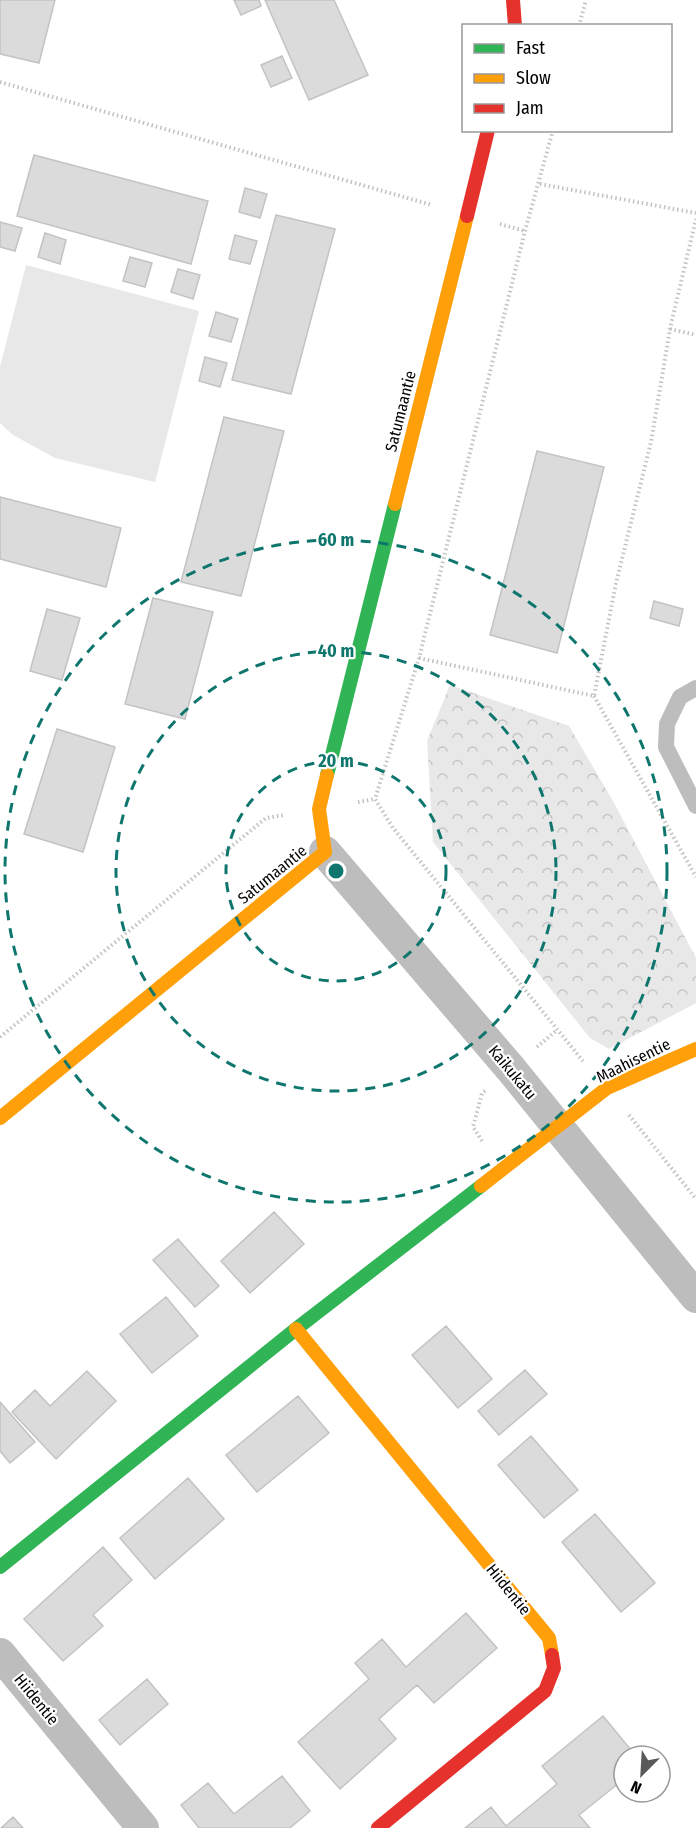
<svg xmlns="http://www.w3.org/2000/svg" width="696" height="1828" font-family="'Fira Sans Condensed',sans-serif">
	<defs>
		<pattern id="forest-crowns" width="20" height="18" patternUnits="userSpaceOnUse" patternTransform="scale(1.5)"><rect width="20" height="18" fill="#e8e8e8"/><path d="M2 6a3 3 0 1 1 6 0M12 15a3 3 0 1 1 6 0" fill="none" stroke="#c5c5c5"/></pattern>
	</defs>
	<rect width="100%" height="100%" fill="#fff"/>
	<path fill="#e8e8e8" d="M26,265L199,311L155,482L55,458L13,435L0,423V367Z"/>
	<path fill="url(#forest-crowns)" d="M450,685L569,726L613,801L696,958V1003L609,1049L590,1038L433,842L427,741Z"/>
	<path fill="#dbdbdb" stroke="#c3c3c3" stroke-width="1.5" d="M0,0H55L39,63L0,54Z
		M234,0H259L261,6L241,15Z
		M265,0H334L368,75L309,100Z
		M282,56L292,78L271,87L261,65Z
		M34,155L208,201L191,264L17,216Z
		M245,188L267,194L260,218L239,212Z
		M276,215L335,229L291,394L232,380Z
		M0,222L22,228L15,251L0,247Z
		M45,233L66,240L60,264L38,257Z
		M235,235L257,241L250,264L229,259Z
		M130,257L152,263L145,287L123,281Z
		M178,269L200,275L193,299L171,292Z
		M216,312L238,319L231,342L209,336Z
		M205,357L227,363L220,387L199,381Z
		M224,417L284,431L241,596L181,582Z
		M537,451L604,467L557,653L490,635Z
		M0,497L121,528L106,587L0,559Z
		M153,598L213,612L185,719L125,704Z
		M654,601L683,609L679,626L650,618Z
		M47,609L80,618L62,680L30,671Z
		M57,729L115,747L83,852L24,834Z
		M274,1212L304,1244L250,1293L221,1261Z
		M178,1239L219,1286L195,1307L153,1260Z
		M166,1297L198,1336L152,1373L120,1334Z
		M446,1326L492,1379L458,1408L412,1355Z
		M525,1370L547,1394L499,1435L478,1411Z
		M87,1371L116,1401L56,1459L12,1412L35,1390L50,1406Z
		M298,1396L329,1433L257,1492L226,1455Z
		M0,1402L35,1442L10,1463L0,1451Z
		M531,1436L578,1490L544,1518L498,1465Z
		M188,1478L224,1519L155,1579L120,1538Z
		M595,1514L655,1583L621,1612L562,1542Z
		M103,1547L132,1580L93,1615L103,1626L63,1661L24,1619Z
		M466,1613L497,1648L434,1703L417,1685L379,1719L396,1739L340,1789L298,1742L369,1679L355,1663L382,1639L406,1667Z
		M147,1679L168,1704L120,1745L99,1720Z
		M603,1716L636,1756H624V1779L579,1815L590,1828H465L491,1807L506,1826L557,1784L542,1766Z
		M282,1776L310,1811L290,1828H199L181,1805L208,1783L234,1814Z
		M13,1817L23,1828H1Z"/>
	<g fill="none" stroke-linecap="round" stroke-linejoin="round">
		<path stroke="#c2c2c2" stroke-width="4" stroke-dasharray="1.5 3" stroke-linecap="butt" d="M579,26L586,0
			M0,82L432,205
			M553,130L525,231L419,658L375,799L393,828L583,1061
			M540,184L696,213
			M500,224L525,231
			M670,329L696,335
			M419,658L594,696L616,583L651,442L670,329L696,219
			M594,696L696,877
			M358,802L375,799
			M0,1037L266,818L285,815
			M537,1047L557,1030
			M629,1115L696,1199
			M482,1141L473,1127L482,1093L485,1091"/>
		<path stroke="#bdbdbd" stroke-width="16" d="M696,688L680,697L667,724L666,747L696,806"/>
		<path stroke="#bdbdbd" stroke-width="32" d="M325,852L511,1069L696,1297
			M0,1654L143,1828"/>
		<path stroke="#30b455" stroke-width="14" d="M327,775L395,504
			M0,1567L296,1329L481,1186"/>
		<path stroke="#ff9f0a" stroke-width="14" d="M395,504L467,216
			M0,1118L325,852L319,809L327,775
			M481,1186L607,1088L696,1049
			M296,1329L549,1638L552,1655"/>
		<path stroke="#e5322d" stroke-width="14" d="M513,0L515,26
			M467,216L488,130
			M378,1828L545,1691L554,1668L552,1655"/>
	</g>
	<g fill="none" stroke="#0f766e" stroke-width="3" stroke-dasharray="10 8">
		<circle cx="336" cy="871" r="110"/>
		<circle cx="336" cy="871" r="220"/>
		<circle cx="336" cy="871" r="331"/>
	</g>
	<g text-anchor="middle" stroke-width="4.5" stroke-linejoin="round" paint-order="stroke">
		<g font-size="16" fill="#000" stroke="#fff">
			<text transform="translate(400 411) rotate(-76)" y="6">Satumaantie</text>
			<text transform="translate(272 874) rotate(-39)" y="6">Satumaantie</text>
			<text transform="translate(633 1060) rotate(-26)" y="6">Maahisentie</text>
			<text transform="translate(513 1072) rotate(50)" y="6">Kaikukatu</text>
			<text transform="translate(509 1589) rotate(51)" y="6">Hiidentie</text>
			<text transform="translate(37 1699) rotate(51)" y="6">Hiidentie</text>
		</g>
	</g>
	<circle cx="336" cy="871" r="9" fill="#0f766e" stroke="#fff" stroke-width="3"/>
	<g font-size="18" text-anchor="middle" font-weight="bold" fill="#0f766e" stroke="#fff" stroke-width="4.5" stroke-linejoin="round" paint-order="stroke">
		<text x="336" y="546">60 m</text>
		<text x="336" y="657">40 m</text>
		<text x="336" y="767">20 m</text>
	</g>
	<rect x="462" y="24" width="210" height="108" fill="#ffffff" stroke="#999999" stroke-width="1.5"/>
	<rect x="474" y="44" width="30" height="9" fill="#30b455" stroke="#999999" stroke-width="1.5"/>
	<text x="516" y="54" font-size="18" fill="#000000">Fast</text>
	<rect x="474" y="74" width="30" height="9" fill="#ff9f0a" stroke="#999999" stroke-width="1.5"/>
	<text x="516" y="84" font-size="18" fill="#000000">Slow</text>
	<rect x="474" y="104" width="30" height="9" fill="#e5322d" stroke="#999999" stroke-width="1.5"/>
	<text x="516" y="114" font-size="18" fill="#000000">Jam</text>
	<g transform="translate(642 1774) rotate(204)"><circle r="28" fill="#ffffff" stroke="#999999" stroke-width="1.5"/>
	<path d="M0-4.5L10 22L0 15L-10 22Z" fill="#595959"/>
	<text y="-9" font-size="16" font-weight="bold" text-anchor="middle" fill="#000000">N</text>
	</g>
</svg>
